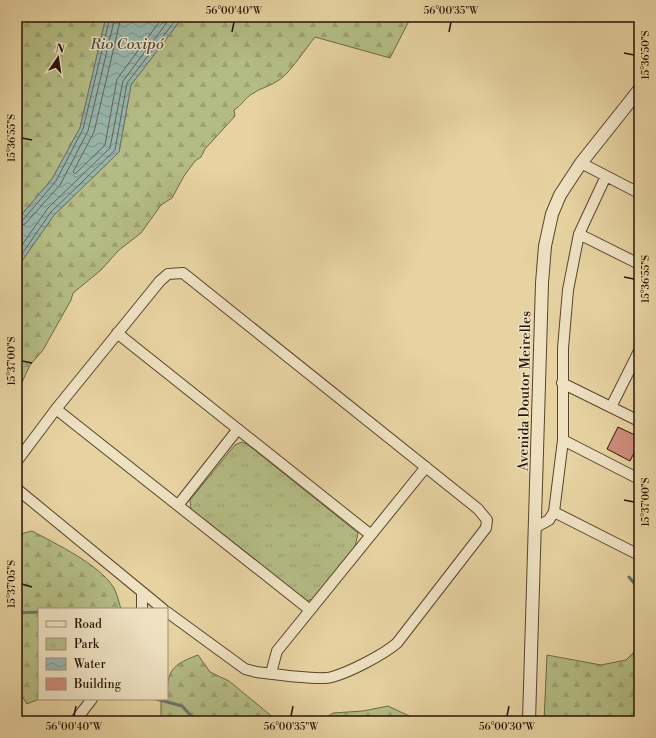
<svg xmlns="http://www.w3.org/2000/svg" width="656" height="738" font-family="'Libre Bodoni',serif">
	<defs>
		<pattern id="forest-firs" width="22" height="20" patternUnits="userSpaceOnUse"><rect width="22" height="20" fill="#b4bc85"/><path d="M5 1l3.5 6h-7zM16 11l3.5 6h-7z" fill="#9ba171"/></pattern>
		<pattern id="park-tufts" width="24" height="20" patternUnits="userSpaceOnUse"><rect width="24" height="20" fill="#b4bc85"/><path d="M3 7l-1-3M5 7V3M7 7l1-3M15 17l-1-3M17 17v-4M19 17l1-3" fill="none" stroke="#9ba171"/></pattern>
		<pattern id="water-waves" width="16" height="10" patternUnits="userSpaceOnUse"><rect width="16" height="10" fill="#98b6ad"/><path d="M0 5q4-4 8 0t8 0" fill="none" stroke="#7c938b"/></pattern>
	</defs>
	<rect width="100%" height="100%" fill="#e7d3a2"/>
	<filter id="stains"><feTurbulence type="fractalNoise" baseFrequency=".005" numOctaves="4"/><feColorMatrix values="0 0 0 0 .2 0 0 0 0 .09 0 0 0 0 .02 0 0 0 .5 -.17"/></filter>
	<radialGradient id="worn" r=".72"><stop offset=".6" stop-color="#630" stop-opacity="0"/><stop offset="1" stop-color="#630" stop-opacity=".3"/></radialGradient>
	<path fill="url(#forest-firs)" stroke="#6e6845" d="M17,17H106L80,128L52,179L17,220Z
		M183,17H411L390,58L315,37C306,48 290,73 279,80C271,86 260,88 252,94C245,98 242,105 234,110L235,116L205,149L201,157L195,161L184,176L172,198L161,205L141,233L119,250L101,270L73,293L71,300L43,350L30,365L17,393V268L54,215L119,152L131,85Z
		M32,531C56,544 99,564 114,588C117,594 119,603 121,609H39V699L27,704L20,693L17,664V535Z
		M639,647V721H544L547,655L601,665L626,660Z
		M198,655L210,672L229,681L274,718L291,721H161V699H167C167,671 171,665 198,655Z
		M388,706L420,721H321L333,713L363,711Z"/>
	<path fill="url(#park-tufts)" stroke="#6e6845" d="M242,442L247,444L358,533L355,547L313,599L306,601L194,514L191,509L190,500L235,445Z"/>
	<path fill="url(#water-waves)" stroke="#6b756a" d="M106,17H183L131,85L119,152L54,215L17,268V220L52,179L80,128Z"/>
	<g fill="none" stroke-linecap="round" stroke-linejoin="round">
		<path stroke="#606559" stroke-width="1" d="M121,17L94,132L73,172L75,174L105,145L117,79L163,17
			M17,222L22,221L56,181L83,129L110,17
			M17,227L25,224L60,185L88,131L115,17
			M17,252L48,208L110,148L123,81L171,17
			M17,261L51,212L115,150L127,83L178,17"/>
		<path stroke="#6b756a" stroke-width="3" d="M629,577L639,589
			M17,613L39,612
			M156,699L182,706L196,721"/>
	</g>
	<path fill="#d08d7c" stroke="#281405" d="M618,427L639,437V443L630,461L607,449Z"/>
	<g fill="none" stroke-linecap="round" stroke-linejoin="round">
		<g stroke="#58442c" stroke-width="12">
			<path id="minor" d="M581,163L639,193
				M579,234L639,264
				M117,333L371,535
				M562,383L639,421
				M611,407L639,351
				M56,409L310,610
				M563,440L639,479
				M17,461L56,409L160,281L168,274L183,273L478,509L487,520L486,528L397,643C383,655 350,672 332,677C318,681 273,674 256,672L245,669L167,612
				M17,489L163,609
				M179,504L238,429
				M554,512L639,555
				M536,527L549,520L554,512L563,440V348L568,290L579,234L606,176
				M142,609V592
				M271,673L277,651L426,467
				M75,721L92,699"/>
		</g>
		<g stroke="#58442c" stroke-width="14">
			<path id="tertiary" d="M529,721L542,283L545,246L552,214L560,195L581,163L639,90"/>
		</g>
		<use href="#minor" stroke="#efe2c3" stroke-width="10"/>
		<use href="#tertiary" stroke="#efe2c3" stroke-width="12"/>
	</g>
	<path fill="none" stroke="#281405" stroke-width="1.5" d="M232,32L234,22M449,32L451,22M624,53L634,55M22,138L32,140M624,277L634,279M22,361L32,363M624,500L634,502M22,584L32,587M74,716L76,706M291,716L293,706M507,716L509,706"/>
	<g text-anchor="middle" stroke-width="3" stroke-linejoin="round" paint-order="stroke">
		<g font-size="14" fill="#281405" stroke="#efe2c3">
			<text transform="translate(524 391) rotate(-89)" y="5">Avenida Doutor Meirelles</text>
		</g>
		<g font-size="15" font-style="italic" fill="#4f4d40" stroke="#efe2c3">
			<text x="127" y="49">Rio Coxipó</text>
		</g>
	</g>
	<rect width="656" height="738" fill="none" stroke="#e7d3a2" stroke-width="44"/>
	<rect x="38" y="608" width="130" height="92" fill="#efe2c3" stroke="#9f9077"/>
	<rect x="46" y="621" width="20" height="6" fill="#efe2c3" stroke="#9f9077"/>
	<text x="74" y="628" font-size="12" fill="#281405">Road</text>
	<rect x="46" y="638" width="20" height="12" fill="url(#park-tufts)" stroke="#9f9077"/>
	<text x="74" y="648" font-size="12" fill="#281405">Park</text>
	<rect x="46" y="658" width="20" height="12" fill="url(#water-waves)" stroke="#9f9077"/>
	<text x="74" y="668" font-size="12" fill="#281405">Water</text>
	<rect x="46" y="678" width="20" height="12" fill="#d08d7c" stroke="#9f9077"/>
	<text x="74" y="688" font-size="12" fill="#281405">Building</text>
	<g transform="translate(58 58) rotate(13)" stroke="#efe2c3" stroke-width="3" paint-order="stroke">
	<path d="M0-3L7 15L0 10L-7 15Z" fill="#281405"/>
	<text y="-6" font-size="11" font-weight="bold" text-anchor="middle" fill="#281405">N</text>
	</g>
	<rect x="22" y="22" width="612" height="694" fill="none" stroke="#281405" stroke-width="1.5"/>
	<g font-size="10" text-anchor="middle" fill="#281405">
		<text x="234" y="14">56°00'40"W</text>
		<text x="451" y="14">56°00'35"W</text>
		<text transform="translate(645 55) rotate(-90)" y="4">15°36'50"S</text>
		<text transform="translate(11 138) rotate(-90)" y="4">15°36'55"S</text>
		<text transform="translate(645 279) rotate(-90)" y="4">15°36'55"S</text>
		<text transform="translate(11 361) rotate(-90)" y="4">15°37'00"S</text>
		<text transform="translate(645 502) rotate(-90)" y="4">15°37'00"S</text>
		<text transform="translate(11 584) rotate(-90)" y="4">15°37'05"S</text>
		<text x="74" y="730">56°00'40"W</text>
		<text x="291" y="730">56°00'35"W</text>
		<text x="507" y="730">56°00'30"W</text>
	</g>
	<rect width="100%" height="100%" filter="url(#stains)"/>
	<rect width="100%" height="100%" fill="url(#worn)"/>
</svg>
